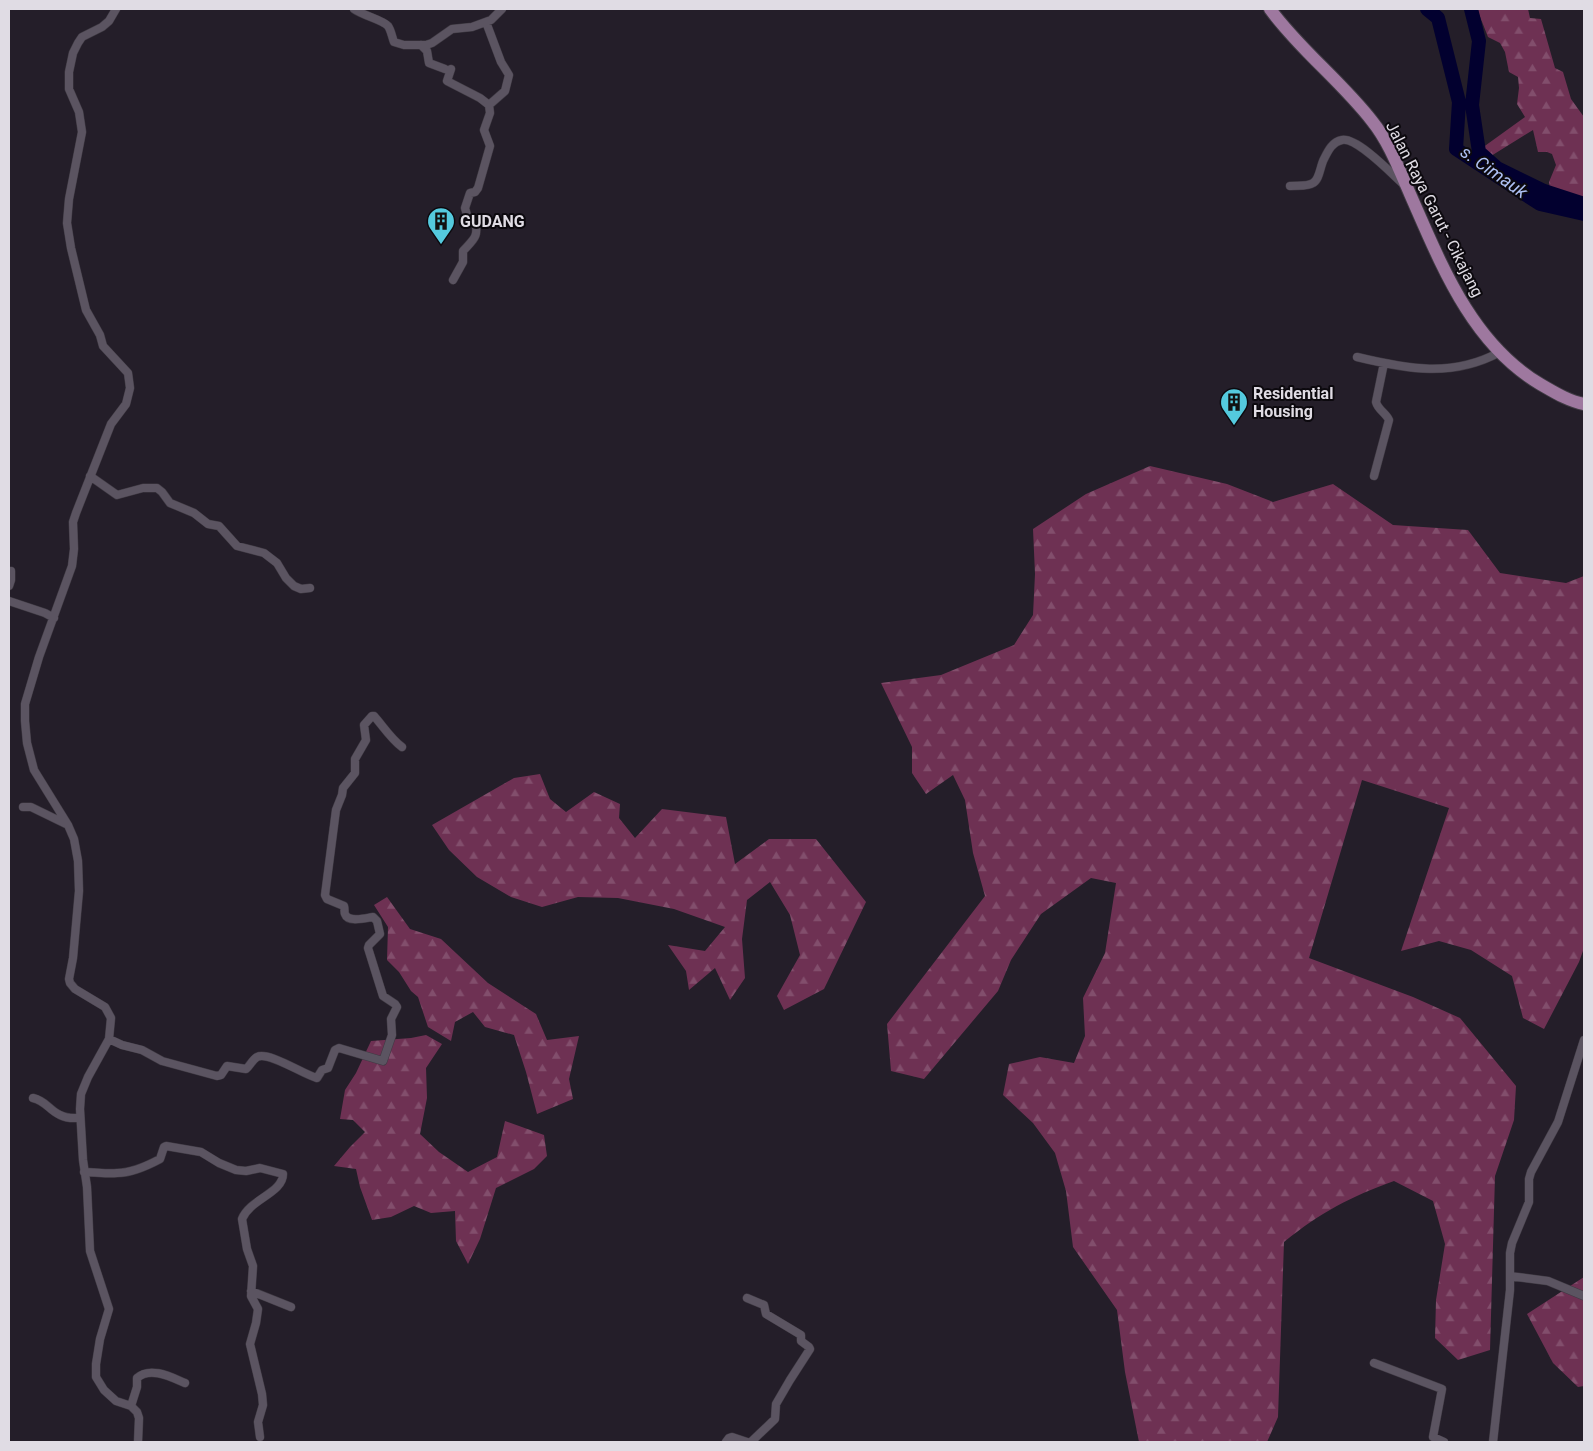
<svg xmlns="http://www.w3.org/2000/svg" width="1593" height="1451" font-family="Roboto,sans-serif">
	<defs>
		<pattern id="forest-firs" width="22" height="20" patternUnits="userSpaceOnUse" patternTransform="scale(1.25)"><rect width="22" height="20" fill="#6e3153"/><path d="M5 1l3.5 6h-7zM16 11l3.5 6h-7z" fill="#824e6c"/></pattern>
	</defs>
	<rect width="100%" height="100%" fill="#241e29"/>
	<path fill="url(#forest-firs)" d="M1477,9H1528L1530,18L1541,19L1555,68L1563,72L1571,99L1584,117V208L1551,199L1549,182L1556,165L1552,154L1547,152H1538L1533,130L1491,156L1482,148L1525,117L1517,104L1519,88L1518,77L1509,72L1505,52L1500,43L1488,37Z
		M1150,466L1227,484L1273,502L1333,484L1393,525L1468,530L1500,573L1566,583L1584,576V948L1579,962L1544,1029L1523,1018L1512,976L1471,950L1439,941L1401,951L1449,808L1362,780L1309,958L1413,997L1460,1018L1516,1086L1514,1120L1495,1176L1490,1350L1458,1360L1435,1338L1436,1300L1445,1244L1433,1201L1394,1181C1350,1197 1321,1212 1284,1242L1278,1417L1267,1442H1139L1125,1372L1117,1310L1073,1247L1066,1191L1055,1153L1033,1123L1003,1095L1009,1064L1040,1057L1074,1063L1085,1036L1083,998L1105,953L1116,883L1091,878L1041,914L1011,960L998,991L924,1079L891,1071L887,1024L985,896L973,853L965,800L953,775L926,794L912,773V747L881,683L941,675L1014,645L1033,615L1035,574L1033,529L1086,494Z
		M540,774L550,799L566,812L594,792L620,804L619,818L635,838L662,809L726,817L735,864L769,839H816L866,902L824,989L784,1010L777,996L800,955L790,915L770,882L747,900L742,939L745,978L730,1000L715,968L689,990L686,971L668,945L705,951L725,927L674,909L618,898L578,897L542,907L511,897L477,877L449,850L432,825L514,778Z
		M387,897L410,929L441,939L488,983L536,1014L547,1040L579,1036L569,1079L573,1099L537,1114L526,1072L514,1035L485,1027L473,1012L455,1022L451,1041L428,1027L418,997L411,991L399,972L387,960L388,927L374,905Z
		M426,1035L442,1044L426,1068L427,1098L420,1134L439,1152L468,1172L497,1157L505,1121L544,1135L547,1156L534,1169L496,1188L480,1239L468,1264L456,1241L455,1211L431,1213L414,1206L391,1217L372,1220L360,1187L356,1169L334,1166L350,1147L365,1132L353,1120L340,1119L345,1090L356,1073L371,1041L411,1038Z
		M1584,1277V1386L1578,1387L1553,1363L1527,1314Z"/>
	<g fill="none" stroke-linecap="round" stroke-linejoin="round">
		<path stroke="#02002f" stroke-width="14" d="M1427,9L1438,18L1459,102L1456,149L1540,204L1584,214
			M1471,9L1479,41L1472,105L1479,152L1497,168L1544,191L1584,204"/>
		<g stroke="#403b44" stroke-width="9">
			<path id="street" d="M116,9L109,21L102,27L82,37L78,43L73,53L69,72V89L79,112L82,132L69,199L67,223L71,248L86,310L100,335L103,346L128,373L130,388L126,404L111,424L76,513L73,522L74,549L72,566L39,657L25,704V721L27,743L34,770L68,825L74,839L78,861L79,891L73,958L69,979L70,983L75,989L105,1007L111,1018L109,1039L88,1077L81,1094L80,1109L83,1160L87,1187L90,1251L109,1309L100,1339L96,1364V1377L104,1390L116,1401L131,1406L137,1412L139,1418L138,1442
				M354,9C364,16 383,20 388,26C391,30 392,37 394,42L404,45H426L432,43L452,29L472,27L491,20L502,9
				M421,45L427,51L429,63L445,69
				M451,69L447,81L480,98L489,105
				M1290,186C1297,185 1307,187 1313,183C1320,179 1320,166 1324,159C1328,151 1332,142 1342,140C1357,137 1392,174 1403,184
				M453,280L463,262V251C474,239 479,237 475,220L467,215L465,208L470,193L475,192L478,188L490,146L484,130L490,113L489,105L505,91L509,75L501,62L486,22
				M1357,357C1407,369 1452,378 1500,352
				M90,476L117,495L143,488H157L162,492L170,503L194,513L208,524L219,526L237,546L264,553L277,563L286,578L294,586L301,589L310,588
				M1374,476L1389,420C1386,413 1378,410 1376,402L1384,363
				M9,586L11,580V571
				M9,601L45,613L54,618
				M23,807H31L68,825
				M109,1039L122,1045L142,1050L162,1061L217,1076L221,1075L227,1066L246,1069C250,1066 252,1060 257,1057C269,1051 304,1075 317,1078L322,1070L328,1068L335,1050L339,1048L383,1061L392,1035L391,1019L397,1007L395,1004L383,996L368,948L369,945L380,934L377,921L373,917C366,918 348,923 345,914C344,912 345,909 344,906L327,899L325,895L336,810L342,795L343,788L355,773V759L366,740L364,725L372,716H374C383,726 391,739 402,747
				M33,1098C46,1101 49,1110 60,1115C67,1119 73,1118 80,1118
				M84,1172C96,1172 106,1174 117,1173C132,1173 147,1166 160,1159L164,1147L166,1146L201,1152L219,1163L236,1170L246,1171L260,1168L283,1174C283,1193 250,1199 242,1219L247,1249L253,1266L251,1296L258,1309L256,1323L250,1344L262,1394L263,1405L258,1422L260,1437
				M1510,1276L1548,1281L1584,1296
				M251,1291L291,1307
				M747,1298L764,1305L766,1314L801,1335V1341L809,1347L810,1349L790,1380L776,1404L775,1419L751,1442
				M1374,1363L1442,1389L1433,1437L1444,1442
				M131,1406L137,1387V1378C150,1366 171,1377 185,1383
				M726,1442L729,1438L732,1437L747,1442
				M1493,1442L1510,1290V1253L1512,1243L1529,1202V1179L1531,1172L1558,1122L1584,1040"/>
		</g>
		<g stroke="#403b44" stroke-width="14">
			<path id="primary" d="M1270,9C1300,50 1341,81 1372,121C1389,142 1399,169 1410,194C1441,264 1471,343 1540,384C1554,392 1568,401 1584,404"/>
		</g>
		<use href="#street" stroke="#5b5461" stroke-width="8"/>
		<use href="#primary" stroke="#9e789f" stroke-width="12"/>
	</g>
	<defs>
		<g id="building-pin" transform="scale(1.4375)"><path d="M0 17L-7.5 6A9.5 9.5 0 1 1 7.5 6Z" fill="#54cade" stroke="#0c090e"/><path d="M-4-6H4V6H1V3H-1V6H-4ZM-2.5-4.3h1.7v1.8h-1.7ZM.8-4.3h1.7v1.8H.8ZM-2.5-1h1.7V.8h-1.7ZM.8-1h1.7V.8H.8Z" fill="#111"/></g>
	</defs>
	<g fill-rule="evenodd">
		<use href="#building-pin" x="441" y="221"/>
		<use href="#building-pin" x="1234" y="402"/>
	</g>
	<g text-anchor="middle" stroke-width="4" stroke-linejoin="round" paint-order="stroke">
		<g font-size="16" fill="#e0dce4" stroke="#0c090e">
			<text transform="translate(1435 209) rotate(63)" y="6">Jalan Raya Garut - Cikajang</text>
		</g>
		<g font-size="16" font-weight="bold" fill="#e0dce4" stroke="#0c090e" text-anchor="start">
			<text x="460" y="227">GUDANG</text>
			<text x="1253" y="399">Residential<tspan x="1253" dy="18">Housing</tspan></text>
		</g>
		<g font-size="18" font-style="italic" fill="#aec1f4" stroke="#0c090e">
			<text transform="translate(1494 172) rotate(35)" y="6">s. Cimauk</text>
		</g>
	</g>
	<rect width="1593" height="1451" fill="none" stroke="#e0dce4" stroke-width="20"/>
</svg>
